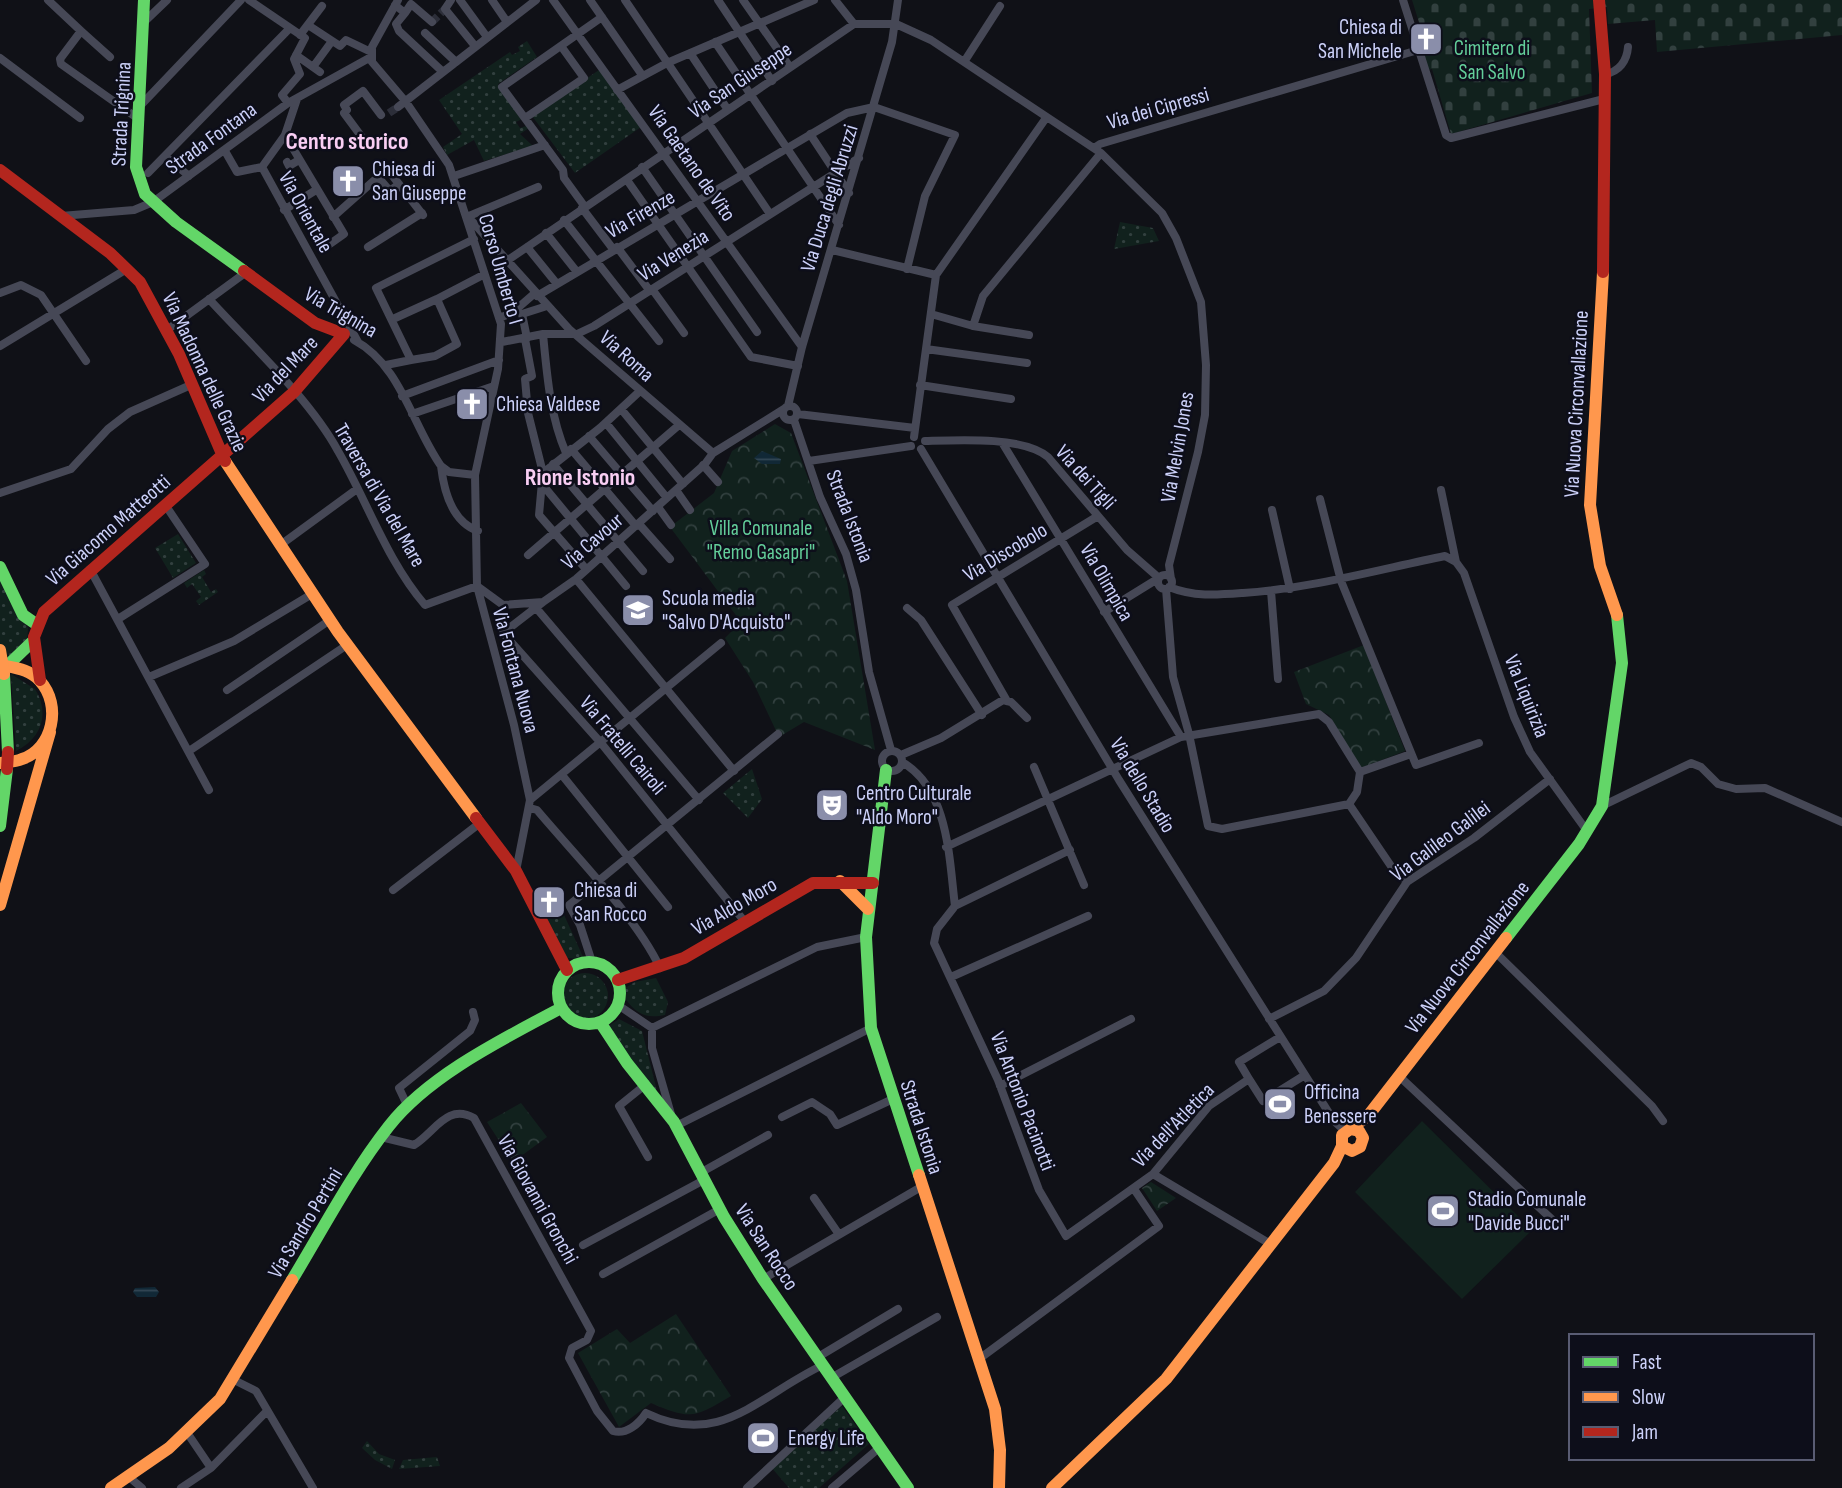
<svg xmlns="http://www.w3.org/2000/svg" width="1842" height="1488" font-family="'Sofia Sans Condensed',sans-serif">
	<defs>
		<pattern id="grass-dots" width="8" height="8" patternUnits="userSpaceOnUse" patternTransform="scale(1.75)"><rect width="8" height="8" fill="#11211d"/><path d="M2 2h.1M6 6h.1" fill="none" stroke="#32403f" stroke-width="1.8" stroke-linecap="round"/></pattern>
		<pattern id="cemetery-stones" width="16" height="16" patternUnits="userSpaceOnUse" patternTransform="scale(1.75)"><rect width="16" height="16" fill="#11211d"/><path d="M2 7V4a2 2 0 0 1 4 0v3zM10 15v-3a2 2 0 0 1 4 0v3z" fill="#32403f"/></pattern>
		<pattern id="park-crowns" width="20" height="18" patternUnits="userSpaceOnUse" patternTransform="scale(1.75)"><rect width="20" height="18" fill="#11211d"/><path d="M2 6a3 3 0 1 1 6 0M12 15a3 3 0 1 1 6 0" fill="none" stroke="#32403f"/></pattern>
		<pattern id="water-rules" width="6" height="5" patternUnits="userSpaceOnUse" patternTransform="scale(1.75)"><rect width="6" height="5" fill="#112836"/><path d="M0 2.5h6" fill="none" stroke="#324654"/></pattern>
	</defs>
	<rect width="100%" height="100%" fill="#101117"/>
	<path fill="url(#grass-dots)" d="M527,41L537,57L498,84L522,119L516,122L520,128L526,126L529,128L520,134L533,146L484,161L474,140L447,155L443,147L462,134L439,100L510,52L512,55L520,51L518,47Z
		M599,70L641,127L575,173L532,116Z
		M1120,222L1153,228L1159,241L1114,249Z
		M178,534L196,563L173,578L155,548Z
		M204,570L206,574L202,577L211,592L216,589L218,592L199,605L196,601L201,597L192,584L187,588L184,583Z
		M0,572L28,628L27,643L10,658L0,660Z
		M11,674L35,689C50,713 42,738 16,751Z
		M752,769L762,799L748,818L723,793Z
		M560,906L584,959L567,958L544,915Z
		M562 996a23 23 0 1 1 46 0a23 23 0 1 1-46 0Z
		M656,978L668,1002L665,1015C646,1019 636,1014 625,998V988L635,982Z
		M619,1019L642,1031L658,1095L612,1035L610,1025Z
		M842,1406L869,1444L819,1488H789L771,1467Z
		M367,1441L379,1454L395,1460L392,1469L375,1460L362,1448Z
		M437,1457L440,1466L399,1469L403,1460Z"/>
	<path fill="url(#cemetery-stones)" d="M1412,0H1842V35L1657,52L1655,20L1608,24L1607,7L1589,9L1592,93L1451,134L1432,69L1425,71L1416,38L1423,35Z"/>
	<path fill="url(#park-crowns)" d="M775,424L791,433L847,581L875,750L804,722L779,737L753,682L725,638L741,622L670,527L714,493L732,451Z
		M1364,645L1405,751L1361,768L1329,715L1306,704L1294,672Z
		M521,1103L547,1137L513,1162L487,1122Z
		M1151,1182L1176,1198L1157,1211L1142,1188Z
		M676,1314L731,1396C694,1418 691,1420 651,1403L619,1427L578,1353L617,1329L630,1343Z"/>
	<path fill="#11211d" d="M1422,1121L1532,1230L1462,1299L1355,1192Z"/>
	<path fill="url(#water-rules)" d="M762,451L781,459L780,464H762L754,458Z
		M155,1287L159,1292L156,1297H137L133,1292L135,1288Z"/>
	<g fill="none" stroke-linecap="round" stroke-linejoin="round">
		<path stroke="#2c2e39" stroke-width="8" stroke-dasharray="8 4" stroke-linecap="butt" d="M432,22L445,9
			M389,113L398,107"/>
		<path stroke="#464856" stroke-width="8" d="M48,0L81,31L60,59L61,64L140,120
			M249,0L305,38L294,59L300,74L282,95L288,103
			M398,0L372,47V62L406,102L449,165L501,324L498,369L475,475L477,586L514,725L530,800L516,871
			M451,0L445,9L475,46
			M460,0L487,37
			M492,0L507,22
			M553,0L802,347
			M590,0L642,75
			M625,0L770,214
			M718,0L772,81
			M743,0L790,67
			M835,0L854,24
			M1403,0L1446,135L1451,138L1604,99
			M395,5L405,13L396,24L399,31L443,72
			M405,13L411,4L432,22
			M144,22L167,0
			M854,24H896L931,40L1101,153L1162,213L1176,238L1201,302L1206,365L1205,415L1198,452L1169,565L1171,579
			M308,25L340,46L346,40L371,52
			M81,31L110,57
			M425,33L456,62
			M300,35L322,6
			M715,42L839,225
			M690,53L728,110
			M296,55L320,72
			M0,58L80,118
			M964,62L1000,6
			M313,67L332,41
			M1605,74C1619,72 1627,61 1628,47
			M617,90L667,63L814,0
			M297,99L285,135L262,167L358,342
			M141,105L241,0
			M398,107L536,0
			M525,118L584,78L561,46
			M810,134L849,193
			M285,135L344,234L327,246
			M364,140L344,113L347,110L344,105L363,91L381,115
			M1094,148L1100,144L1418,50
			M225,151L237,172L262,167
			M165,156L189,176
			M287,162L289,166L299,160
			M642,167L757,332
			M388,170L423,215
			M148,173L290,28
			M454,176L545,145
			M627,180L751,357L798,366
			M585,207L564,178L563,170L502,87L602,17
			M582,208L613,249
			M284,210L316,190
			M61,216L134,210L153,202L288,103L371,57
			M469,216L538,187
			M333,217L378,177L390,191L399,184
			M470,219L569,329L713,453
			M564,220L659,341
			M546,233L577,272
			M368,247L422,213
			M527,247L557,284
			M617,247L650,291
			M832,250L936,275
			M508,260L854,24
			M652,289L684,333
			M0,293L21,285L41,295L86,361
			M537,296L847,113L874,107L955,135L925,196L907,269
			M209,299C250,344 309,398 338,451C367,501 387,561 425,605L477,586L503,605L543,602L576,579L705,464L713,453L784,409
			M437,299L483,275
			M931,314L973,326L983,296L1101,153
			M499,318L512,313L535,293
			M393,319L437,299L457,344L435,356L411,360L376,288L474,239
			M973,326L1029,335
			M167,330L245,273
			M543,334C547,375 550,416 566,453
			M527,338L522,314L547,306
			M525,339L532,376L525,379L528,413L543,473
			M354,340C401,365 412,425 441,466L449,472L475,475
			M502,342L543,334H577L594,326L859,158
			M0,346L125,270
			M926,349L1027,363
			M386,365L411,360
			M920,385L1011,399
			M402,396L499,360
			M783 413a7 7 0 1 1 14 0a7 7 0 1 1-14 0Z
			M788,406L802,347L892,42L898,0
			M621,409L683,484
			M412,414L494,386
			M798,414L915,428
			M794,420L820,497L846,554L856,590L869,672L891,750
			M606,423L667,498
			M589,436L653,511
			M914,437L936,275L1046,118
			M925,441C957,440 1023,436 1048,457L1127,550L1159,578L1104,612
			M1003,444L1181,737
			M571,449L636,526
			M921,449L1119,780L1334,1121L1345,1131
			M809,461L911,446
			M553,464L643,571
			M703,465L718,482
			M441,466C444,492 452,522 478,531
			M543,473L600,428L640,391
			M542,482L539,515L586,569
			M542,484L626,586
			M676,490L690,510
			M1441,490L1456,562
			M0,493L71,469L108,429L130,412L193,384
			M1320,499L1341,581L1416,765L1479,743
			M658,507L671,525
			M1272,510L1290,589
			M639,524L670,559
			M279,546L357,489
			M528,555L679,425
			M90,569L209,790
			M1158 582a7 7 0 1 1 14 0a7 7 0 1 1-14 0Z
			M576,579L734,771
			M1169,587C1194,597 1217,595 1243,593C1313,588 1377,570 1445,556L1456,562L1464,573L1514,717L1530,752L1587,831
			M1166,589L1173,677L1189,734L1208,826L1222,829L1349,804L1357,792L1360,772
			M1271,591L1278,679
			M543,602L503,633L601,743L745,922
			M907,608L921,620L982,715
			M537,609L699,800
			M118,619L205,564L166,506
			M149,677L234,641L312,594
			M227,690L330,620
			M1007,701L952,605L1098,516
			M882 761a10 10 0 1 1 20 0a10 10 0 1 1-20 0Z
			M189,751L347,645
			M901,755L941,738L1003,700L1011,702L1027,718
			M902,762C949,789 949,859 955,906L937,929L934,943L998,1080L1039,1190L1066,1236L1153,1174L1209,1106L1249,1079L1239,1062L1280,1037
			M1034,767L1084,885
			M1360,772L1411,754
			M562,775L668,907
			M530,800L721,643
			M1349,804L1393,869L1407,882
			M1602,806L1691,763L1701,767L1718,784L1736,789L1765,788L1842,822
			M530,808L537,810C574,854 637,918 660,968
			M946,847L1181,737L1319,714L1329,722L1360,772
			M393,890L480,823
			M955,906L1070,850
			M1495,952L1652,1106L1663,1121
			M592,962L580,925L569,905L778,734
			M951,977L1088,916
			M618,1005L652,1028L817,947L866,937
			M1269,1019L1324,991L1356,958L1407,882L1474,838L1550,779
			M652,1028V1048L671,1114
			M1399,1076L1559,1226
			M1249,1079L1263,1101L1305,1075
			M645,1085L619,1106L648,1157
			M1000,1086L1131,1019
			M408,1107L399,1088L470,1031L475,1020L473,1012
			M782,1117L812,1102L830,1114L837,1125L893,1099
			M676,1126L871,1028
			M381,1137L414,1145C435,1132 447,1103 474,1118L591,1331L587,1340L572,1348L569,1358L597,1411L613,1431C626,1435 639,1424 646,1413C721,1449 759,1395 823,1365
			M700,1173L768,1135
			M1153,1174L1272,1245
			M814,1198L838,1233
			M583,1245L704,1180
			M603,1274L720,1209
			M763,1279L921,1187
			M818,1357L898,1309
			M979,1359L1159,1226L1134,1189
			M831,1378L937,1317
			M232,1379L256,1391L313,1488
			M188,1434L211,1468
			M129,1477L142,1488
			M181,1488L211,1468L267,1411
			M747,1488L845,1397
			M832,1488L879,1448"/>
		<path stroke="#63d668" stroke-width="12" d="M144,0L136,167L145,194L176,222L244,271
			M0,567L23,615L36,624
			M8,665L33,641
			M4,674L8,752
			M886,770L866,937L871,1028L919,1175
			M0,826L7,769
			M1506,938L1579,844L1602,806L1622,663L1617,615
			M558 993a31 31 0 1 1 62 0a31 31 0 1 1-62 0Z
			M600,1022L627,1063L674,1122L724,1217L763,1279L908,1488
			M292,1280C323,1229 352,1173 389,1126C429,1075 505,1038 561,1008"/>
		<path stroke="#ff974d" stroke-width="12" d="M1603,272L1590,505L1600,566L1617,615
			M225,461L338,632L476,818
			M0,665C15,668 30,669 40,681C62,705 53,749 22,759C15,762 7,762 0,763
			M840,881L868,909
			M0,905L50,732
			M1351,1129L1359,1131L1363,1138L1360,1147L1352,1151L1342,1146V1135L1368,1116L1506,938
			M919,1175L995,1409L1000,1450L999,1488
			M111,1488L169,1448L220,1399L292,1280
			M1052,1488L1166,1379L1334,1163L1342,1146"/>
		<path stroke="#b3261e" stroke-width="12" d="M1599,0L1605,74L1603,272
			M0,170L110,253L140,282L179,354L225,461
			M40,680L34,637L44,612L294,392L344,334L315,323L244,271
			M476,818L516,871L567,970
			M618,980L684,958L813,883H873"/>
		<path stroke="#ff974d" stroke-width="12" d="M0,650L4,674"/>
		<path stroke="#b3261e" stroke-width="12" d="M7,769L8,752"/>
	</g>
	<defs>
		<g id="church-square" transform="scale(1.75)"><rect x="-9" y="-9" width="18" height="18" rx="4" fill="#8a8eaa" stroke="#0d0e1a"/><path d="M-1.2-6h2.4v3.5h3.3v2.4h-3.3V6h-2.4V-.1h-3.3v-2.4h3.3Z" fill="#fff"/></g>
		<g id="school-square" transform="scale(1.75)"><rect x="-9" y="-9" width="18" height="18" rx="4" fill="#8a8eaa" stroke="#0d0e1a"/><path d="M0-5L7-2L0 1L-7-2ZM-4 1L0 2.5L4 1V4Q0 6-4 4Z" fill="#fff"/></g>
		<g id="theatre-square" transform="scale(1.75)"><rect x="-9" y="-9" width="18" height="18" rx="4" fill="#8a8eaa" stroke="#0d0e1a"/><path d="M-5-5.5Q0-4 5-5.5V0Q5 5 0 6Q-5 5-5 0ZM-3.3-2.5H-1v1.5H-3.3ZM1-2.5H3.3v1.5H1ZM-2.8 1Q0 5.5 2.8 1Z" fill="#fff"/></g>
		<g id="stadium-square" transform="scale(1.75)"><rect x="-9" y="-9" width="18" height="18" rx="4" fill="#8a8eaa" stroke="#0d0e1a"/><path d="M0-5a6.5 5 0 1 0 0 10a6.5 5 0 1 0 0-10ZM-3.5-1.8h7v3.6h-7Z" fill="#fff"/></g>
	</defs>
	<g fill-rule="evenodd">
		<use href="#church-square" x="1426" y="39"/>
		<use href="#church-square" x="348" y="181"/>
		<use href="#church-square" x="472" y="404"/>
		<use href="#school-square" x="638" y="610"/>
		<use href="#theatre-square" x="832" y="805"/>
		<use href="#church-square" x="549" y="902"/>
		<use href="#stadium-square" x="1280" y="1104"/>
		<use href="#stadium-square" x="1443" y="1211"/>
		<use href="#stadium-square" x="763" y="1438"/>
	</g>
	<g text-anchor="middle" stroke-width="5" stroke-linejoin="round" paint-order="stroke">
		<g font-size="21" fill="#ccd1f9" stroke="#0d0e1a" text-anchor="start">
			<text x="1402" y="34" text-anchor="end">Chiesa di<tspan x="1402" dy="24">San Michele</tspan></text>
			<text x="372" y="176">Chiesa di<tspan x="372" dy="24">San Giuseppe</tspan></text>
			<text x="496" y="411">Chiesa Valdese</text>
			<text x="662" y="605">Scuola media<tspan x="662" dy="24">"Salvo D'Acquisto"</tspan></text>
			<text x="856" y="800">Centro Culturale<tspan x="856" dy="24">"Aldo Moro"</tspan></text>
			<text x="574" y="897">Chiesa di<tspan x="574" dy="24">San Rocco</tspan></text>
			<text x="1304" y="1099">Officina<tspan x="1304" dy="24">Benessere</tspan></text>
			<text x="1468" y="1206">Stadio Comunale<tspan x="1468" dy="24">"Davide Bucci"</tspan></text>
			<text x="788" y="1445">Energy Life</text>
		</g>
		<g font-size="21" fill="#63ce9a" stroke="#0d0e1a">
			<text x="1492" y="55">Cimitero di<tspan x="1492" dy="24">San Salvo</tspan></text>
			<text x="761" y="535">Villa Comunale<tspan x="761" dy="24">"Remo Gasapri"</tspan></text>
		</g>
		<g font-size="21" fill="#ccd1f9" stroke="#0d0e1a">
			<text transform="translate(740 80) rotate(-34)" y="7">Via San Giuseppe</text>
			<text transform="translate(1158 108) rotate(-16)" y="7">Via dei Cipressi</text>
			<text transform="translate(121 114) rotate(-87)" y="7">Strada Trignina</text>
			<text transform="translate(211 138) rotate(-36)" y="7">Strada Fontana</text>
			<text transform="translate(692 163) rotate(55)" y="7">Via Gaetano de Vito</text>
			<text transform="translate(829 198) rotate(-73)" y="7">Via Duca degli Abruzzi</text>
			<text transform="translate(306 212) rotate(61)" y="7">Via Orientale</text>
			<text transform="translate(640 214) rotate(-30)" y="7">Via Firenze</text>
			<text transform="translate(673 255) rotate(-32)" y="7">Via Venezia</text>
			<text transform="translate(501 269) rotate(74)" y="7">Corso Umberto I</text>
			<text transform="translate(341 312) rotate(30)" y="7">Via Trignina</text>
			<text transform="translate(627 356) rotate(42)" y="7">Via Roma</text>
			<text transform="translate(285 369) rotate(-46)" y="7">Via del Mare</text>
			<text transform="translate(205 372) rotate(65)" y="7">Via Madonna delle Grazie</text>
			<text transform="translate(1576 404) rotate(-87)" y="7">Via Nuova Circonvallazione</text>
			<text transform="translate(1177 447) rotate(-80)" y="7">Via Melvin Jones</text>
			<text transform="translate(1086 477) rotate(48)" y="7">Via dei Tigli</text>
			<text transform="translate(380 495) rotate(60)" y="7">Traversa di Via del Mare</text>
			<text transform="translate(850 516) rotate(69)" y="7">Strada Istonia</text>
			<text transform="translate(108 530) rotate(-41)" y="7">Via Giacomo Matteotti</text>
			<text transform="translate(592 541) rotate(-41)" y="7">Via Cavour</text>
			<text transform="translate(1005 552) rotate(-31)" y="7">Via Discobolo</text>
			<text transform="translate(1107 582) rotate(60)" y="7">Via Olimpica</text>
			<text transform="translate(516 670) rotate(75)" y="7">Via Fontana Nuova</text>
			<text transform="translate(1527 696) rotate(68)" y="7">Via Liquirizia</text>
			<text transform="translate(623 745) rotate(50)" y="7">Via Fratelli Cairoli</text>
			<text transform="translate(1143 785) rotate(59)" y="7">Via dello Stadio</text>
			<text transform="translate(1440 841) rotate(-37)" y="7">Via Galileo Galilei</text>
			<text transform="translate(734 906) rotate(-30)" y="7">Via Aldo Moro</text>
			<text transform="translate(1467 957) rotate(-52)" y="7">Via Nuova Circonvallazione</text>
			<text transform="translate(1023 1101) rotate(69)" y="7">Via Antonio Pacinotti</text>
			<text transform="translate(1173 1125) rotate(-46)" y="7">Via dell'Atletica</text>
			<text transform="translate(922 1127) rotate(72)" y="7">Strada Istonia</text>
			<text transform="translate(538 1199) rotate(61)" y="7">Via Giovanni Gronchi</text>
			<text transform="translate(305 1223) rotate(-59)" y="7">Via Sandro Pertini</text>
			<text transform="translate(767 1247) rotate(57)" y="7">Via San Rocco</text>
		</g>
		<g font-size="24" font-weight="bold" fill="#f9cef3" stroke="#0d0e1a">
			<text x="347" y="149">Centro storico</text>
			<text x="580" y="485">Rione Istonio</text>
		</g>
	</g>
	<rect x="1569" y="1334" width="245" height="126" fill="#0d0e1a" stroke="#595c73" stroke-width="2"/>
	<rect x="1583" y="1357" width="35" height="10" fill="#63d668" stroke="#595c73" stroke-width="2"/>
	<text x="1632" y="1369" font-size="21" fill="#ccd1f9">Fast</text>
	<rect x="1583" y="1392" width="35" height="10" fill="#ff974d" stroke="#595c73" stroke-width="2"/>
	<text x="1632" y="1404" font-size="21" fill="#ccd1f9">Slow</text>
	<rect x="1583" y="1427" width="35" height="10" fill="#b3261e" stroke="#595c73" stroke-width="2"/>
	<text x="1632" y="1439" font-size="21" fill="#ccd1f9">Jam</text>
</svg>
